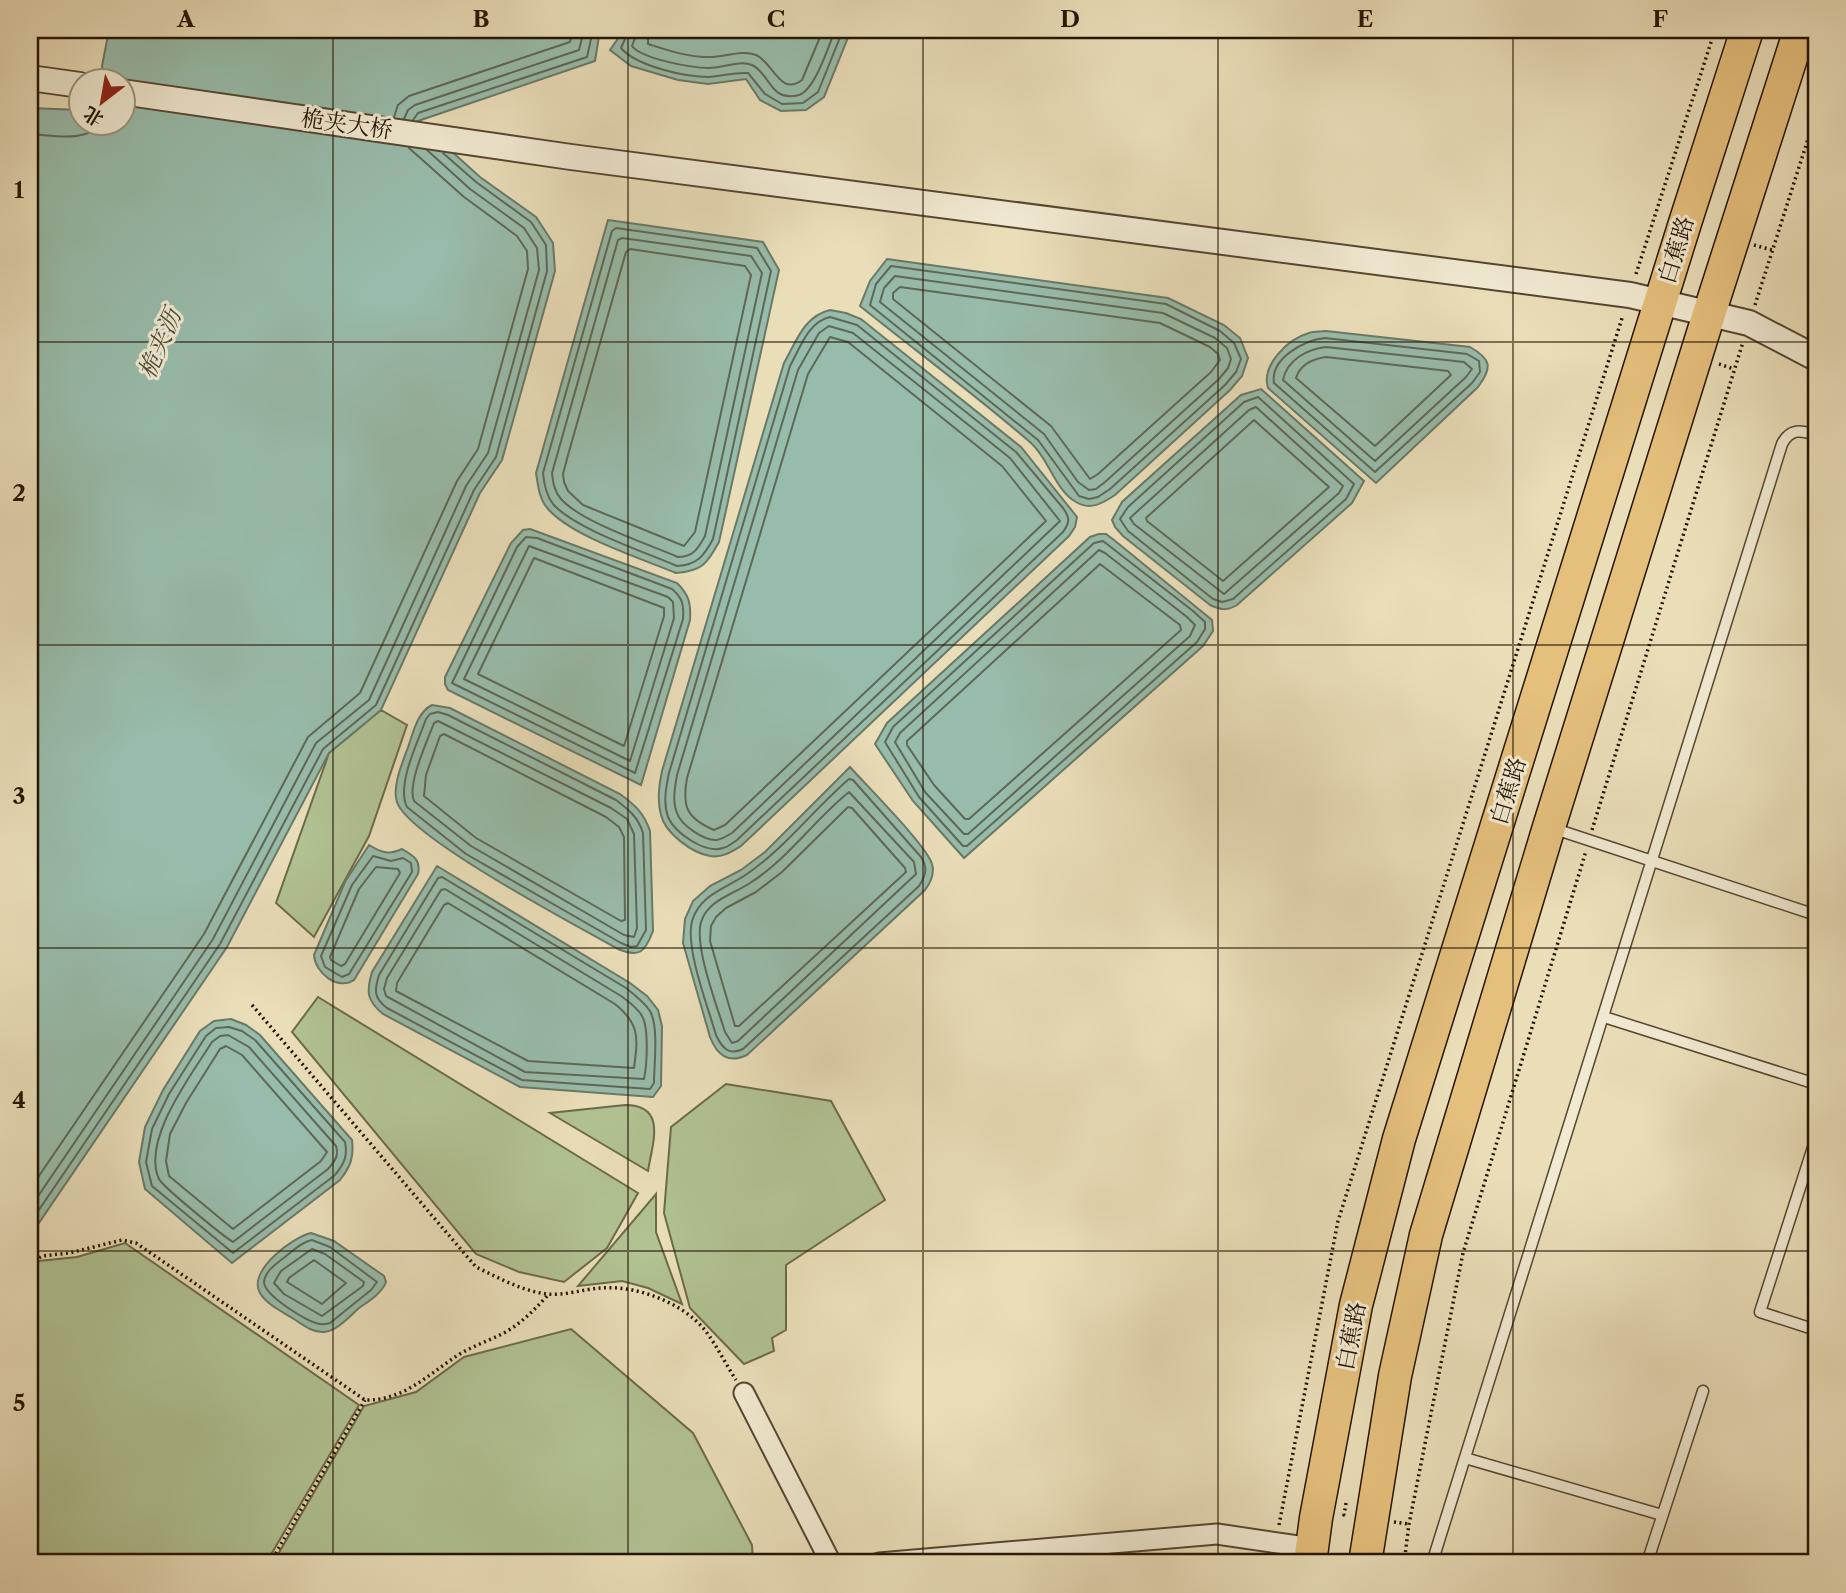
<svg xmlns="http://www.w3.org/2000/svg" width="1846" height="1593" font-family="'Libre Caslon Text','Noto Serif SC',serif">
	<rect width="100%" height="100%" fill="#eadeb9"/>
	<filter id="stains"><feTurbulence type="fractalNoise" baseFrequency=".00286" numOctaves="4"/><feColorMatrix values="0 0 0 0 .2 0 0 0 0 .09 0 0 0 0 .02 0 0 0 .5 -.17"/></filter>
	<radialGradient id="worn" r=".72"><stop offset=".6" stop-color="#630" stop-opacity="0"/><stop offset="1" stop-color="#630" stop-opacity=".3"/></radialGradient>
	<path fill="#b1c293" stroke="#6b6b4a" stroke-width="2" d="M381,710L407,725L369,836L314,937L276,903L329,753Z
		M318,997L638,1193L607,1248L564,1282L519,1272L476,1254L292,1032Z
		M726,1084L831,1101L885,1200L786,1265V1330L772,1338L774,1351L744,1364L690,1308L664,1213L671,1127Z
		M625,1105C668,1105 652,1144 648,1171L550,1113Z
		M656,1194V1232L682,1304L648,1288L622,1281L578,1286Z
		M125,1243L359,1405L266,1563H30V1274L39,1261L77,1257Z
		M571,1329L693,1433L752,1545L753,1563H273L364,1406L416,1392L464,1357Z"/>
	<path fill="#98bcab" stroke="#6a7967" stroke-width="2" d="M109,30H600L595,61L418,121L480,177L536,217L553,243L555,271L502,460L480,493L381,710L329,753L227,947L30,1236V108L80,110V122H122V80H104L102,66Z
		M624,30H851L824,97L806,110L781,111L760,100L746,79L708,84L678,80L631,66L610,50Z
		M608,220L763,242L779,270L719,542C707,564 702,571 676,573C640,558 573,537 548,509C539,499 538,485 536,473Z
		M887,259L1168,298L1224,325L1240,338L1248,358L1242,376L1230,390L1115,495C1103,503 1090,511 1076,502C1055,490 1049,459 1031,443C976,395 917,352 860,306L870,281Z
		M830,310L846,313L861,319L1021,447L1077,517L1075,527L1069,536L741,846C731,852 722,858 710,856C692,853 665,833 661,815C657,800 659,786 662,771L784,363C796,342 804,316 830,310Z
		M1326,331L1470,347C1491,359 1493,367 1478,387L1376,483L1268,388C1261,365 1288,339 1309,333C1314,331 1320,332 1326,331Z
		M1261,389L1364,481L1352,503L1237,605C1227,611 1221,610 1210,605L1123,536L1115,527L1112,520L1122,502L1241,395Z
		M530,529L677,583C689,595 691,603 690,620L641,785L448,690L445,684V677L511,543L523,530Z
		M1099,534H1106L1114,540L1212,620L1213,631L1203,646L964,858L913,801L875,744L887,723L1090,537Z
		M432,705L450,708L620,794C635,805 644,813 650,831L653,931C645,952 640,958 618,949C579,927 408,837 397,802C392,787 402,764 407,750C413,735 416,713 432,705Z
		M850,767C866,785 928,847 932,864C935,874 931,882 925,890L747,1055C728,1064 717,1055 710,1037L683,943L685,919L693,901L710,886L741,870L765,852Z
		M369,845C382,853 389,855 402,849C414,856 421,860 418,874L354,980C338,991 315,973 314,955L345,882Z
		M437,866L630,983L647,996L658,1010L662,1026L661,1086L653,1097L520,1087L383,1014C367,1001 366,992 372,972Z
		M231,1019L246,1025L260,1035L352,1140C354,1157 351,1166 340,1180L232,1263L145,1189L139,1162L145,1127L163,1090L200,1031L214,1021Z
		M311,1233L334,1241L384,1276L386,1282C382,1293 369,1301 359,1308C349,1317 337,1331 324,1332C313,1333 303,1325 294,1319C283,1312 267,1305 260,1293C247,1271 293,1237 311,1233Z"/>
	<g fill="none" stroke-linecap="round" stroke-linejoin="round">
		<path stroke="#5e6856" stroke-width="2" d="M629,30L621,48C636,66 685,77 709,77C722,76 735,72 748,73L765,94L782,104L803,103L818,92L843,30
			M638,30L632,46C642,59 692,68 709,68C722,68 740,60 752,65C770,73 770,103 799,95C815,90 829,45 835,30
			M648,30V44C667,50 687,57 707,57C723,58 741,49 756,55C773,62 780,97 802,80L823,30
			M394,117L398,105L409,96L570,42L573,30
			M404,119L408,110L415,105L579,50L584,30
			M413,120L418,113L587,57L593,30
			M30,134C53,135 87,144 103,122
			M616,228L757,248L771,271L713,539C704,556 697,565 677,566C645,552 575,529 553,504C546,495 544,484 543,473L612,231Z
			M622,238L751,256L762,273L705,536C698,548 694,557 678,557C648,544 581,522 561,499C554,491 553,482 552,473L618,240Z
			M630,249L745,266L751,275L695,532L684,546L583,505L568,491L564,482L563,474L568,455L626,252Z
			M891,266L1166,304L1220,331L1234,343L1241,359L1236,372L1225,385L1110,489L1098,497L1089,499L1079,496L1038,440L870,305L876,284Z
			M895,276L1163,313L1215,338L1227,348L1231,359L1228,368L1219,379L1105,482L1096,489L1089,490L1078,482L1044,434L880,302L884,288Z
			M900,287L1160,323L1210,347L1218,354L1220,360L1211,372L1098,474L1090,479L1051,426L893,299V293Z
			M830,317L857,325L1016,452L1063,508C1070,518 1070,522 1063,532L737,840C733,843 727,847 723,848C705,854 675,833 668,817C663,803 666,787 669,773L790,366C800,348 808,322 830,317Z
			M829,326L853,333L1010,458L1060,521L732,833C727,836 722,839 717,840C704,841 681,825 677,813C672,801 675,787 677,775L798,370L819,333Z
			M830,337L848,342L1002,466L1046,521L725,825L714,830C686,818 682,806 687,778L808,374Z
			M1325,338L1467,354L1479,361L1480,372L1472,383L1375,472L1274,383C1270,358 1305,340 1325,338Z
			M1326,347L1464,362L1472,369L1466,377L1375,461L1283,380C1287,360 1307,349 1326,347Z
			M1326,357L1448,371L1451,375L1375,446L1296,378C1300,365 1312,359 1326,357Z
			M1258,397L1354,484L1346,499L1233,599L1222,602L1213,599L1128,531L1120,519L1128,507L1244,402Z
			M1256,407L1343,486L1339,493L1224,594L1134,524L1130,518L1249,410Z
			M1254,420L1329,487L1223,581L1147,521L1146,518Z
			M526,537L537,538L672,589C683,598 684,606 683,619L635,773L452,683L517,547Z
			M1103,541L1193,611L1205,622V629L1197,642L967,846H963L919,797L885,742L893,727L1094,543Z
			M529,546L668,597L673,602L674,618L630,761L464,679Z
			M1099,550L1105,553L1187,617L1195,625L1190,636L968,834H964L925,792L895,742L900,733Z
			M534,558L664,608V616L624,746L478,674Z
			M1100,564L1180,625L1181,630L969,819H965L934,785L907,745V741Z
			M438,712L448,715L616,800C629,810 638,817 643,833L646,930L637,946L631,947L621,943L466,854L407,807C396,785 418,742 426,719L430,714Z
			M438,721L611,808L627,819L634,834L637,928L634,937L624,935L471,846L414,801C407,784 427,742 434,723Z
			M444,734L606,817L619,827L624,837L625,920L621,921L476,838L424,796L426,775L440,736Z
			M849,779L853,780L921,857C928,868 926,875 919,886L743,1049C729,1056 722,1048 716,1035C708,1007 685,948 692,921C700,894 727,888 747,874C786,847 814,809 849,779Z
			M849,792L914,862L916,874L738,1041L732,1043L725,1032C717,1006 694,946 701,922C708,900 732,895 750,883C788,859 814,820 849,792Z
			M848,807L852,808L905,868L906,872L739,1026H735L710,941L711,926L716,917L726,908L756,892L782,872Z
			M373,856L391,861L403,858L411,863L412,872L349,974L342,977L325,967L321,956L352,885Z
			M376,867L398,869L400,873L345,964L341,966L331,960L330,957L359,889Z
			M442,877L626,988C635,995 644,1002 650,1011C659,1027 654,1064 654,1083L650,1089L522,1080L387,1008C374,998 374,991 379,975L438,878Z
			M445,889L621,996C629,1002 637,1007 642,1016C649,1028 647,1065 644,1079L525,1072L386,996L384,989L387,978L441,890Z
			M448,903L615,1004C640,1024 638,1038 634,1068L528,1061L396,991L397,983L444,905Z
			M229,1027L242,1031L255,1040L345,1142C348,1156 344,1164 335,1175L233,1253L152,1186L146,1162L152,1129L169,1094L206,1036L216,1028Z
			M228,1035L249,1047L336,1146C339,1156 335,1161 328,1169L233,1242C223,1236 162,1186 159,1179C141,1140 192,1074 212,1042L220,1036Z
			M226,1046L242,1055L327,1152L321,1161L233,1229L169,1176L166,1161L170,1134L186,1103L220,1049Z
			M30,1189L204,934L308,737L360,693L457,481L478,449L528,269L527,251L517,236L464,197L409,148
			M30,1208L213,939L316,743L369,700L466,486L488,453L539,270L537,248L524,228L470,189L427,150
			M30,1223L220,944L323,749L376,705L474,490L496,457L547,271L546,245L531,222L476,182L443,153
			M312,1240L330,1247L377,1282L371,1290L330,1323C326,1324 324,1325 320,1324C308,1323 264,1295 264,1282C265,1271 277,1263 285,1257C293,1251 301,1242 312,1240Z
			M312,1249L325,1254L364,1282L363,1286L322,1316L284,1294L274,1283L281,1271Z
			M314,1260L346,1283L322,1304L287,1282L289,1278Z"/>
		<g stroke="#56462f" stroke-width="13">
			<path id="service" d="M1552,828L1816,915
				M1604,1017L1816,1084
				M1816,1138L1760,1312L1816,1330
				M1465,1458L1662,1515
				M1432,1563L1782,444C1790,428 1801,430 1816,435
				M1647,1563L1703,1391"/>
		</g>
		<g stroke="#56462f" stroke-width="23">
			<path id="minor" d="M30,33V30
				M744,1393L831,1563
				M879,1563L1217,1534L1312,1548"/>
		</g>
		<g stroke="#56462f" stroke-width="28">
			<path id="tertiary" d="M30,78L80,85
				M122,92L571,157L1630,295L1749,323L1816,358"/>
		</g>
		<g stroke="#251401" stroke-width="35">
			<path id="primary" d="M1310,1563L1316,1518L1356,1305L1399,1139L1685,223L1747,30
				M1365,1563L1395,1376L1426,1235L1549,827L1709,314L1800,30"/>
		</g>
		<path stroke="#251401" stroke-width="3.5" stroke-dasharray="2 3.5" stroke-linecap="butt" d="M1754,245L1772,250
			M1636,274L1715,30
			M1755,305L1816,114
			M1719,364L1734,369
			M1592,830L1743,342
			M252,1005L476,1267C499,1278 522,1291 547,1294C564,1296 584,1289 601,1288C636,1285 681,1302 704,1329C716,1344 725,1363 736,1380
			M30,1264L42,1256L69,1253L122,1240L136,1243L365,1400C402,1401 427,1376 455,1357C470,1347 488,1341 504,1333C522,1323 535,1309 549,1294
			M1346,1503L1344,1515L1348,1516
			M1394,1522L1409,1524
			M1279,1525L1338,1221L1623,315
			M270,1563L365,1400
			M1404,1563L1409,1524L1463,1253L1586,851"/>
		<use href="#service" stroke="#f1ead2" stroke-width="10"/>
		<use href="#minor" stroke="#f1ead2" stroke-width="19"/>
		<use href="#tertiary" stroke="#f1ead2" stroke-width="24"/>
		<use href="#primary" stroke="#e5bf7c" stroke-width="32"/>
	</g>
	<path fill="none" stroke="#251401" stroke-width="2" stroke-opacity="0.55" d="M333,30V1563M628,30V1563M923,30V1563M1218,30V1563M1513,30V1563M30,342H1816M30,645H1816M30,948H1816M30,1251H1816"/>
	<g text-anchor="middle" stroke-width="6" stroke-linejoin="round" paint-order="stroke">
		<g font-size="23" fill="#251401" stroke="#f1ead2">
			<text transform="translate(347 124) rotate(8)" y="8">桅夹大桥</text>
			<text transform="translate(1676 250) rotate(-73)" y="8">白蕉路</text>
			<text transform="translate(1508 791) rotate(-73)" y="8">白蕉路</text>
			<text transform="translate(1351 1336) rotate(-79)" y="8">白蕉路</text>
		</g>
		<g font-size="24" font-style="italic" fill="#4d4f3c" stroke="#f1ead2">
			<text transform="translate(160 344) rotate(-67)" y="8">桅夹沥</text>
		</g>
	</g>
	<rect width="1846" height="1593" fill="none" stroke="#eadeb9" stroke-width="77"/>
	<g transform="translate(102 102) rotate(211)"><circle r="33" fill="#f1ead2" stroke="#9f947e" stroke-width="2"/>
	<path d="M0-5L12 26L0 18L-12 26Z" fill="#8f2418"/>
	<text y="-10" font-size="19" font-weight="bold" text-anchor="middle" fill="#251401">北</text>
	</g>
	<rect x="38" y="38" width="1770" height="1516" fill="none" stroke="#251401" stroke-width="2.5"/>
	<g font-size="23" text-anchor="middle" font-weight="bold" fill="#251401">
		<text x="186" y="27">A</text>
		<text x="481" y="27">B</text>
		<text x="776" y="27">C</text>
		<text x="1070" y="27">D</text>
		<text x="1365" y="27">E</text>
		<text x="1660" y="27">F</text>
		<text x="19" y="198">1</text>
		<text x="19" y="501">2</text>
		<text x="19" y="804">3</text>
		<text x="19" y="1108">4</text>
		<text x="19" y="1411">5</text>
	</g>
	<rect width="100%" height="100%" filter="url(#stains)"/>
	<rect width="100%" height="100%" fill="url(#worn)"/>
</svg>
